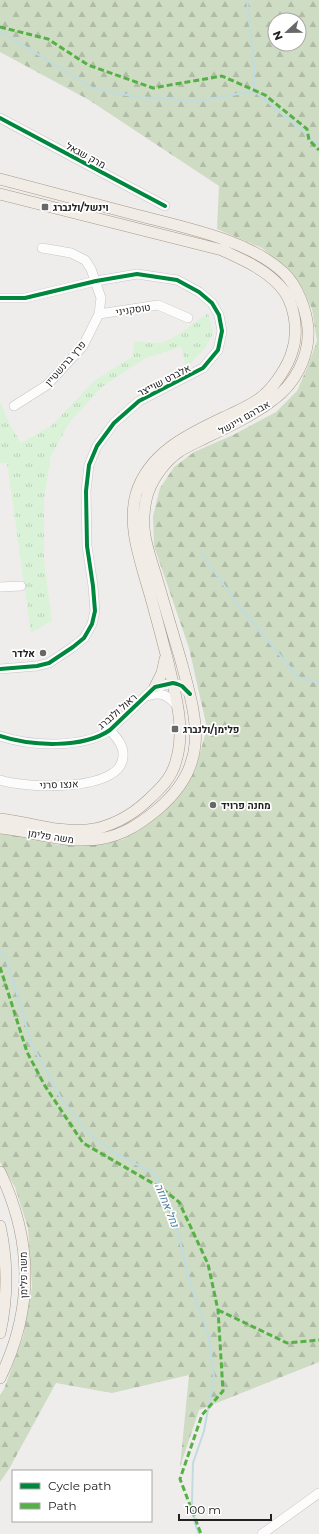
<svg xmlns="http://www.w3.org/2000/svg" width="319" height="1534" font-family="Montserrat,Heebo,sans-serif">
	<defs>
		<pattern id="forest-firs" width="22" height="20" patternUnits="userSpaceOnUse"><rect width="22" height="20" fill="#cddcc2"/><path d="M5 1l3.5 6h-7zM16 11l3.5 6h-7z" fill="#b0bca6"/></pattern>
		<pattern id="park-tufts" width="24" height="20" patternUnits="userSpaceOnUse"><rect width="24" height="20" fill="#daf3d8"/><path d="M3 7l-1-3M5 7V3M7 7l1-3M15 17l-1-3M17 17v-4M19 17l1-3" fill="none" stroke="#bbd0b9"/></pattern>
	</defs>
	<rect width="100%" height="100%" fill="#efedeb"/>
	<path fill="url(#forest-firs)" fill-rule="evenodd" d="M0,0H319V1362L199,1410L180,1467L189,1375L112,1393L56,1383L9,1469L0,1482V1395L4,1389L23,1337L32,1287L28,1228L15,1187L0,1162V834L15,835L58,845H95L122,840L138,831L174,799L195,771L207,728L189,648L154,546L153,516L160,488L174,467L194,452L233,435L276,412L297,391L307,368L317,341L312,309L303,289L288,270L262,248L217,229L219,186L89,100L0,52ZM275,20H299V44H275Z"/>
	<path fill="url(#park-tufts)" d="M208,313L213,333L206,347L186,368L181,347L146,358L103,386L70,422L51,456L44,499V561L52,621L31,633L7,463H0V401L9,423L21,443L51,426L95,380L133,356L134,341L161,343L176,336Z"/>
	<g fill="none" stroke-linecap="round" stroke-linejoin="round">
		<path stroke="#c0dce0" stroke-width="2" d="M247,0L254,65V90
			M0,31L94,89L138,97L198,101L254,91L319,144
			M201,553L236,602L298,677L319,683
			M0,951L5,956L22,1010L31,1043L61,1098L89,1134L115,1153L155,1174L175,1220L191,1287L208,1333L214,1377L204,1431L193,1463L192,1501L195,1524L199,1534"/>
		<g stroke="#c6c5c4" stroke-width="10">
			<path id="minor" d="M0,118L165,206
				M0,298H25L96,281L137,274L177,280L199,292L212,303L219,315L222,331L218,350L203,368L139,401L114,423L97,446L89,465L86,491L87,546L93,586L95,611L92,624L84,638L73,647L49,663L37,666L0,669
				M99,314L158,305L188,318
				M14,406L47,385L83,346L99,314L101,298L91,269L85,260L71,253L42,248
				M0,587L21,586
				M147,696C160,691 168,695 177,706
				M0,736C30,746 83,749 110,730L155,687L173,683L177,684L182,686L189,694
				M0,780C23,788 127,794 123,753C123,744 115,736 110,730
				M262,1534L319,1493"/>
		</g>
		<g stroke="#a59987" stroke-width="12">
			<path id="major" d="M0,179C43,190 86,202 129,213C177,226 247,238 284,273C298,287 306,309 308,328C310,356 295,384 273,400C252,416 228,427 205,438C197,442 188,446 180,451C165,461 150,481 146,500C140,531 147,546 156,576C164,604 173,633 181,661C197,720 211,764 158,809C140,824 122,836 99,839C65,844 33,831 0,828
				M0,194L222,250C243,260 263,268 279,285C295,301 299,331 292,352C288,366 275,385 265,394C255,404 241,409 229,415C191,433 149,451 136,494C128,523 138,553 146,581C154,607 161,635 168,662C175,693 186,729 176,761C172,778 159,790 147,801C131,816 109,828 87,830C57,833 29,822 0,819
				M155,687L162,673L165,659
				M0,1172C33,1241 34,1309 0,1378
				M0,1226C8,1262 8,1297 0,1333"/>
		</g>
		<use href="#minor" stroke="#fdfcfc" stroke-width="9"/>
		<use href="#major" stroke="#f2ece7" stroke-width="11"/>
		<path stroke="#55b145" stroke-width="3" stroke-dasharray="6 3" stroke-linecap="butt" d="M0,27L48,39L88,65L153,88L222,76L265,95L307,129L309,140L319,150
			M0,967L27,1052L45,1086L83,1143L161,1188L179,1202L208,1264L218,1310L223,1391L202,1415L180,1479L201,1534
			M218,1310L287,1343L319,1340"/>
		<g stroke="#fff" stroke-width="6">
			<path id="cycleway" d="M0,118L165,206
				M0,298H25L96,281L137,274L177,280L199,292L212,303L219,315L222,331L218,350L203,368L139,401L114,423L97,446L89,465L86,491L87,546L93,586L95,611L92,624L84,638L73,647L49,663L37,666L0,669
				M0,736C30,746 83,749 110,730L155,687L173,683L177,684L182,686L190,694"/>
		</g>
		<use href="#cycleway" stroke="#00873e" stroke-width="4"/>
	</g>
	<g fill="#696868" stroke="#fff" stroke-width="1.5">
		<rect x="41" y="203" width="8" height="8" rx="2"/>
		<circle cx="43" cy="653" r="4"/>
		<rect x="171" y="725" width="8" height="8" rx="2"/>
		<circle cx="213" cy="805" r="4"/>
	</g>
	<g text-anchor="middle" stroke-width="3.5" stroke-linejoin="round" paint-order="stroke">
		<g font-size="10" fill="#212121" stroke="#fff">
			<text transform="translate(86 155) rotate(28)" y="4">מרק שגאל</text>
			<text transform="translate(133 309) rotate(-9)" y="4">טוסקניני</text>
			<text transform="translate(65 363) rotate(-49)" y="4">פרץ ברנשטיין</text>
			<text transform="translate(164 380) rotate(-27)" y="4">אלברט שוייצר</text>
			<text transform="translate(244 417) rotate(-30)" y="4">אברהם ויינשל</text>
			<text transform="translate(117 711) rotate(-41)" y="4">ראול ולנברג</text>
			<text transform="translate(59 784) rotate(-2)" y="4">אנצו סרני</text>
			<text transform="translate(51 836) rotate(9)" y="4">משה פלימן</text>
			<text transform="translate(23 1275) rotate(-91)" y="4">משה פלימן</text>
		</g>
		<g font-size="10" font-weight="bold" fill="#212121" stroke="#fff" text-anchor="start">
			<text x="53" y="211">וינשל/ולנברג</text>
			<text x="35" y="657" text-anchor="end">אלדר</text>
			<text x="183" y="733">פלימן/ולנברג</text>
			<text x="221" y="809">מחנה פרויד</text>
		</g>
		<g font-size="11" font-style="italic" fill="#4b7b9e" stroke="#fff">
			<text transform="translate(167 1205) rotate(68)" y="4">נחל אחוזה</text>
		</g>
	</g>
	<rect x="12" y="1470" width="140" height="52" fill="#ffffff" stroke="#a6a6a6"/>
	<rect x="20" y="1483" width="20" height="6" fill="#00873e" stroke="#a6a6a6"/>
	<text x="48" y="1490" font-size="12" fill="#212121">Cycle path</text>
	<rect x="20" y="1503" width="20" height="6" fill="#55b145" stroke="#a6a6a6"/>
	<text x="48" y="1510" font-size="12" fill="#212121">Path</text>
	<g transform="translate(287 32) rotate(248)"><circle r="19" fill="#ffffff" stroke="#a6a6a6"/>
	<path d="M0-3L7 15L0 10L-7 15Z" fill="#696868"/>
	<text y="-6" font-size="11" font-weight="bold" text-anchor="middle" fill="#212121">N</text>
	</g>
	<path d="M179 1514v6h92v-6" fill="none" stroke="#212121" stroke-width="2"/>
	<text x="185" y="1514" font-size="12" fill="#212121" stroke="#ffffff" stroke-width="3" paint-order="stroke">100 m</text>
</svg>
